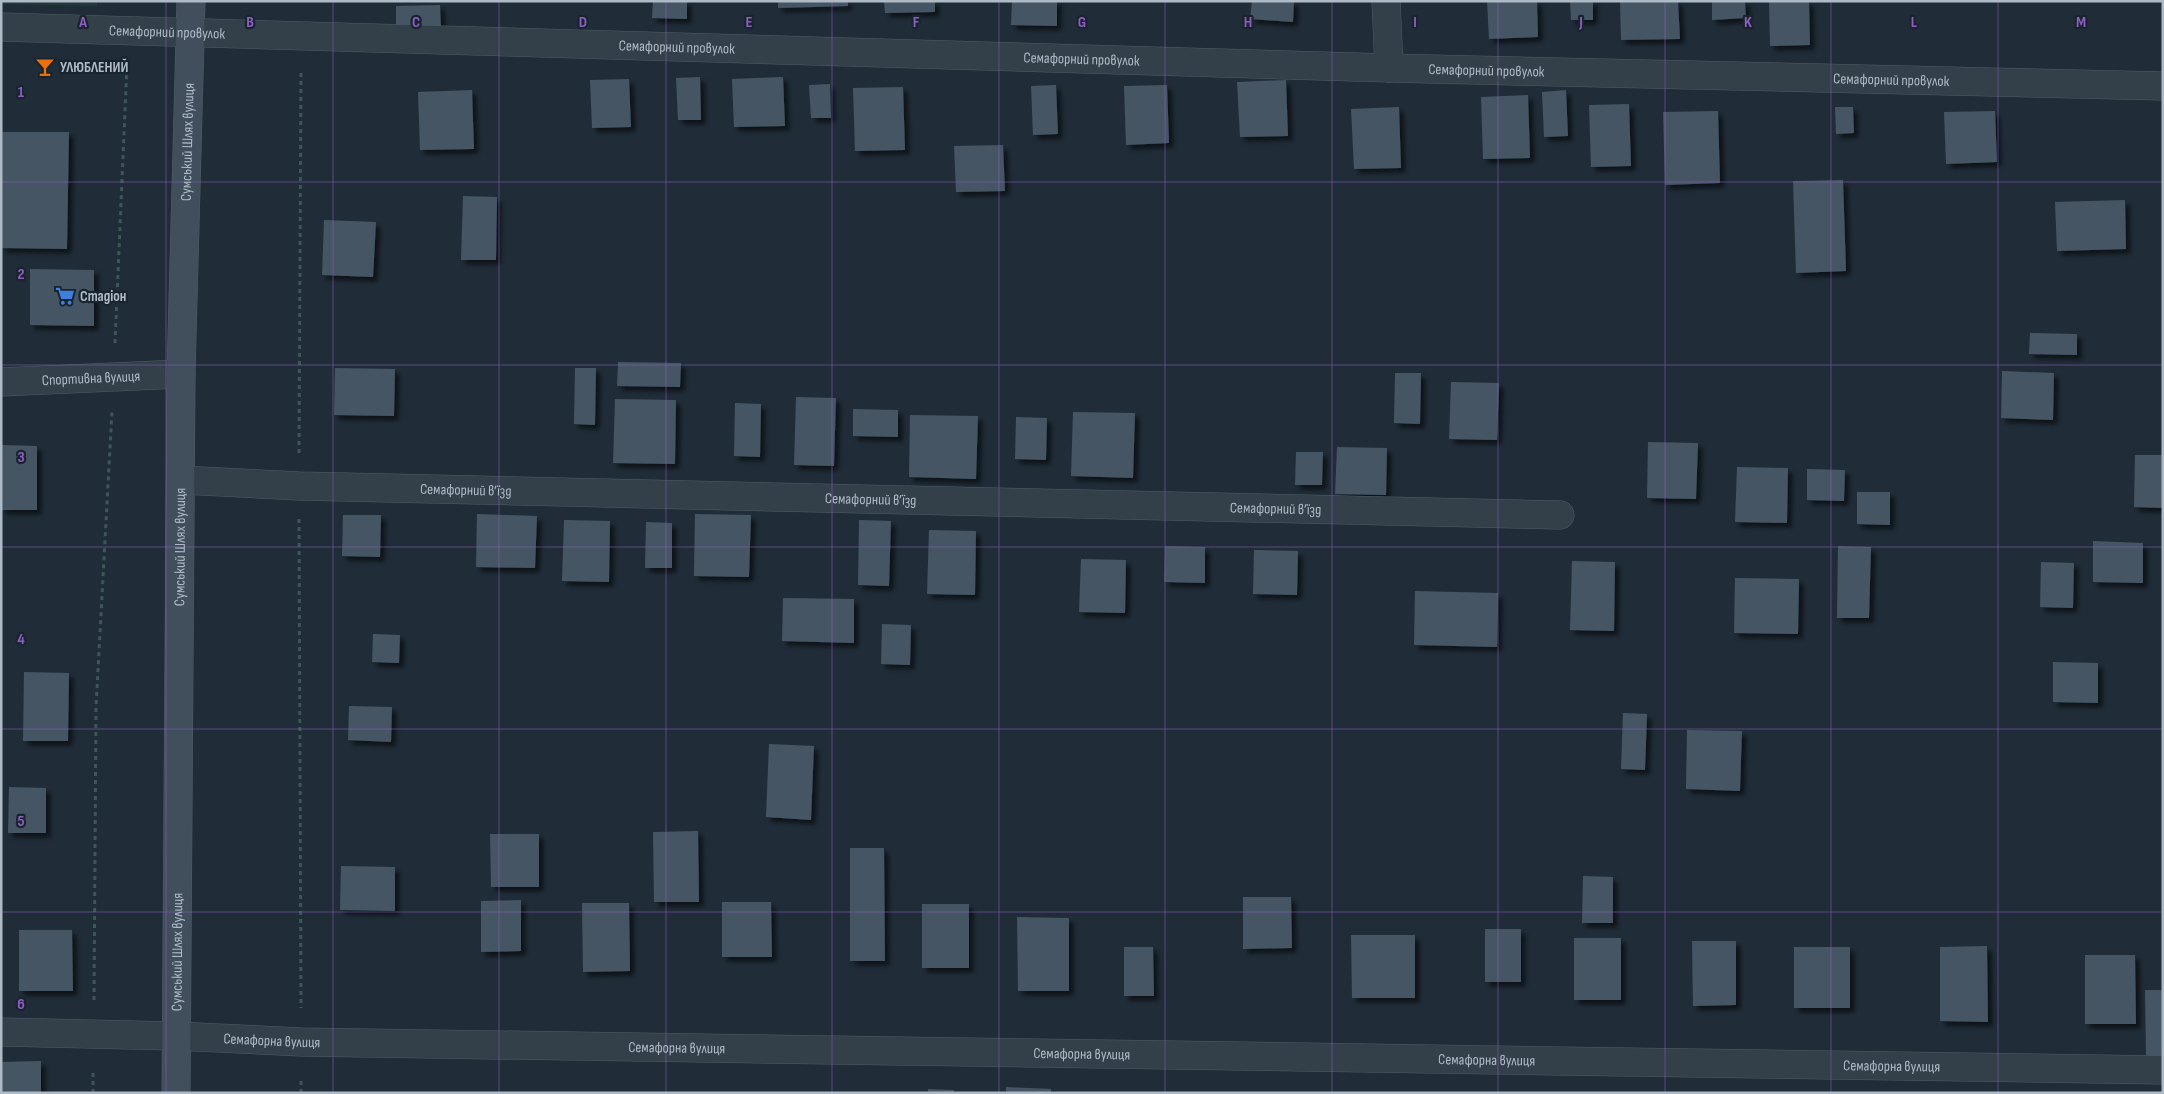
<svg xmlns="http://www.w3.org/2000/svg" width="2164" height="1094" font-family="'Sofia Sans Condensed',sans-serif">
	<defs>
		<filter id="shadow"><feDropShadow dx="4.5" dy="4.5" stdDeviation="2.5" flood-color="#0009"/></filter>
	</defs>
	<rect width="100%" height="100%" fill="#202d39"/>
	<path fill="#223a3a" d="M1,1H97V6L1,4Z"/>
	<path fill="#455563" filter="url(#shadow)" d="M653,1H687V19L652,18Z
		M778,1H848V6L778,8Z
		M884,1H935V12L885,13Z
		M1012,1H1057V26L1011,25Z
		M1252,1H1294L1293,22L1250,19Z
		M1487,1H1537L1538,37L1489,39Z
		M1570,1H1593V20H1571Z
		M1620,1H1678L1680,39L1621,40Z
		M1712,1H1745L1746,18L1712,20Z
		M1769,1H1809L1810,45L1770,46Z
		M440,5L441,29L396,30V6Z
		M700,77L701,120H678L676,78Z
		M783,77L785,126L734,127L732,79Z
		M629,79L631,127L592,128L590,80Z
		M1286,80L1288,136L1240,137L1237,82Z
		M830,84L831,118H811L809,85Z
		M1056,85L1058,134L1033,135L1031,86Z
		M1167,85L1169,143L1126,145L1124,86Z
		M903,87L905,150L855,151L853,88Z
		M472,90L474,149L420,150L418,92Z
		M1566,90L1568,136L1544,137L1542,92Z
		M1528,95L1530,158L1483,159L1481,97Z
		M1629,104L1631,166L1591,167L1589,105Z
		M1399,107L1401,168L1354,169L1351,109Z
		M1835,107H1853L1854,133L1836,134Z
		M1718,111L1720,183L1665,185L1663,112Z
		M1995,111L1997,162L1946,164L1944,112Z
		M1,132H69L67,249L1,248Z
		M1003,145L1005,191L956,192L954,146Z
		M1843,180L1846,271L1796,273L1793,181Z
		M463,196L497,197L496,260H461Z
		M2125,200L2126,249L2057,251L2055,202Z
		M324,220L376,222L373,277L322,275Z
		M30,269L94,270V326L30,325Z
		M2030,333L2077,334V355L2029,354Z
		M618,362L681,363L680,387L617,386Z
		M335,368L395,369L394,416L334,415Z
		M575,368H596L595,425L574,424Z
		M2002,371L2054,373L2053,420L2001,418Z
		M1395,373H1421L1420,424L1394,423Z
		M1451,382L1499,383L1497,440L1449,439Z
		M796,397L836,398L834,466L794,465Z
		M615,399L676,400L675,464L613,463Z
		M735,403L761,404L760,457L734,456Z
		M853,409L898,410V437L853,436Z
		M1073,412L1135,413L1133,478L1071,476Z
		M910,415L978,416L976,479L909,477Z
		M1016,417L1047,418L1046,460L1015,459Z
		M1648,442L1698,443L1696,499L1647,498Z
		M1,445L37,446V510H1Z
		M1337,447L1387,448L1386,495L1335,494Z
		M1296,452H1323L1322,485H1295Z
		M2135,455H2163V508L2134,507Z
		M1737,467L1788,468L1787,523L1735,522Z
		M1807,469L1845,470L1844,501L1807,500Z
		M1857,492H1890V525L1857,524Z
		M477,514L537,516L535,568L476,567Z
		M695,514L751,515L749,577L694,576Z
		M343,515H381L380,557L342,556Z
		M564,520L610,521L609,582L562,581Z
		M859,520L891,521L889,586L858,585Z
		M646,522L672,523V568H645Z
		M929,530L976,531L975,595L927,594Z
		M2093,541L2143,543V583L2093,582Z
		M1165,546L1205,547V583L1164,582Z
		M1838,546L1871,547L1869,618H1837Z
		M1254,550L1298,551L1297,595L1253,594Z
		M1081,559L1126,560L1125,613L1079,612Z
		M1572,561L1615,562L1614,631L1570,630Z
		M2041,562L2074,563L2073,608L2040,607Z
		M1735,578L1799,579L1798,634L1734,633Z
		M1415,591L1498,593L1497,647L1414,645Z
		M783,598L854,599V643L782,641Z
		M882,624L911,625L910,665L881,664Z
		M373,634L400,635L399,663L372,662Z
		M2053,662L2098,663V703L2053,702Z
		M24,672L69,673L68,741H23Z
		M349,706L392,707L391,742L348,740Z
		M1623,713L1647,714L1645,770L1621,769Z
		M1687,730L1742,731L1740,791L1686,789Z
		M769,744L814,746L811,820L766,817Z
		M9,787L46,788V833H8Z
		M698,831L699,902H654L653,832Z
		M490,834H539V887H491Z
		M850,848H884L885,961H850Z
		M341,866L395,867V911L340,910Z
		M1583,876L1613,877V923H1582Z
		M1243,897H1291L1292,948L1243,949Z
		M521,900V951L481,952V901Z
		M722,902H771L772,957H722Z
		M582,903H629L630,971L583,972Z
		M922,904H969V968H922Z
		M1017,917L1069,918V991H1018Z
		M1485,929H1521V982H1485Z
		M19,930H72L73,991H19Z
		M1351,935H1415V998H1352Z
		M1574,938H1621V1000H1574Z
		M1692,941H1736V1005L1693,1006Z
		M1987,946L1988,1022L1940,1021V947Z
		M1124,947H1153L1154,996H1124Z
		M1794,947H1850V1008H1794Z
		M2085,955H2135L2136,1024H2085Z
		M2145,990H2163V1056H2146Z
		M41,1061V1093H1V1062Z
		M1006,1087L1051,1089V1093H1006Z
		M928,1089L954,1090V1093H928Z"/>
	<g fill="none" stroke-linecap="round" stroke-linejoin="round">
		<g stroke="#515d67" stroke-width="29">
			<g id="minor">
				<path d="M1386,1L1389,68"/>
				<path id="s1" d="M1,27L1389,68L2163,86"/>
				<path id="s2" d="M1,382L181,374"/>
				<path id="s3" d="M181,480L299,486L1560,515"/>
				<path id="s4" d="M1,1032L175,1036L301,1042L2163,1070"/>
			</g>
		</g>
		<g stroke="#515d67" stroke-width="29">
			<g id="secondary">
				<path id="s5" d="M176,1093L181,374L191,1"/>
			</g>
		</g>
		<path stroke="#3f5657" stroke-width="3" stroke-dasharray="4 4" stroke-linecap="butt" d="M115,343L127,64
			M299,453L301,69
			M299,519L301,1008
			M94,1000L96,707L112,411
			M93,1093V1069
			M301,1093V1077"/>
		<use href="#minor" stroke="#333f49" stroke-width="28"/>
		<use href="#secondary" stroke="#414e5c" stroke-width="28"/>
	</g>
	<path fill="none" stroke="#8d5ec1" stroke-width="1" stroke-opacity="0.55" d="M166,1V1093M333,1V1093M499,1V1093M666,1V1093M832,1V1093M999,1V1093M1165,1V1093M1332,1V1093M1498,1V1093M1665,1V1093M1831,1V1093M1998,1V1093M1,182H2163M1,365H2163M1,547H2163M1,729H2163M1,912H2163"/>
	<defs>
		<g id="bar-bare" transform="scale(1.5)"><path d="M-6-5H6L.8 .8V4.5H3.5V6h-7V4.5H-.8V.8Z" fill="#e8710a" stroke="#19242e" stroke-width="2.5" paint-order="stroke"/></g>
		<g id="supermarket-bare" transform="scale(1.5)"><path d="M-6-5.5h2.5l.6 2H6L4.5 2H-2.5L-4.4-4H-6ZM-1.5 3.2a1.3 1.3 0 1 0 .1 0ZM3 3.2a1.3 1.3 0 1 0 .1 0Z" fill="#3f7fe0" stroke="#19242e" stroke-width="2.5" paint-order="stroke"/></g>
	</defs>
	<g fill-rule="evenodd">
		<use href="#bar-bare" x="45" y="67"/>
		<use href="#supermarket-bare" x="65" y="296"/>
	</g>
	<g text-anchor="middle" stroke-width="4.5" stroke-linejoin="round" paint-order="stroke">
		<g font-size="15" fill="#aebac6" stroke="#19242e">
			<text dy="5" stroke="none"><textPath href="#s1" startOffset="166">Семафорний провулок</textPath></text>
			<text dy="5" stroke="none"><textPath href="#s1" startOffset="676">Семафорний провулок</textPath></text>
			<text dy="5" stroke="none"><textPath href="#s1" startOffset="1081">Семафорний провулок</textPath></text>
			<text dy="5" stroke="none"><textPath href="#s1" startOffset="1486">Семафорний провулок</textPath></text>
			<text dy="5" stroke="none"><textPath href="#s1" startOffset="1891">Семафорний провулок</textPath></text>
			<text dy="5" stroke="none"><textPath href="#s5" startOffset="951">Сумський Шлях вулиця</textPath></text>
			<text dy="5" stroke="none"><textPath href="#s2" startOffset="90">Спортивна вулиця</textPath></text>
			<text dy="5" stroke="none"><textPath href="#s3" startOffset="285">Семафорний в’їзд</textPath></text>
			<text dy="5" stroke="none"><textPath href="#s3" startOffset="690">Семафорний в’їзд</textPath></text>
			<text dy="5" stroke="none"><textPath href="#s3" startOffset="1095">Семафорний в’їзд</textPath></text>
			<text dy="5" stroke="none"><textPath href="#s5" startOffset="546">Сумський Шлях вулиця</textPath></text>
			<text dy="5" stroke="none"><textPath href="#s5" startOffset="141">Сумський Шлях вулиця</textPath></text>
			<text dy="5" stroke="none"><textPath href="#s4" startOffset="271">Семафорна вулиця</textPath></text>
			<text dy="5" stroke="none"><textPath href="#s4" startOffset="676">Семафорна вулиця</textPath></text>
			<text dy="5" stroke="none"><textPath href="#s4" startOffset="1081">Семафорна вулиця</textPath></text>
			<text dy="5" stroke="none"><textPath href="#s4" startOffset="1486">Семафорна вулиця</textPath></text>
			<text dy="5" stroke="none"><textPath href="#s4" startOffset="1891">Семафорна вулиця</textPath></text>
		</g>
		<g font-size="15" font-weight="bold" fill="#aebac6" stroke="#19242e" text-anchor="start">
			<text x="60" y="72">УЛЮБЛЕНИЙ</text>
			<text x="80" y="301">Стадіон</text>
		</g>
	</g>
	<g font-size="16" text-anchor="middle" font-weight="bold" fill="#8d5ec1" stroke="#19242e" stroke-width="4.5" stroke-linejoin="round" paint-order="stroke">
		<text x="83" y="27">A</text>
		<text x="250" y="27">B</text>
		<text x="416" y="27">C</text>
		<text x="583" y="27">D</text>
		<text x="749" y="27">E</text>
		<text x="916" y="27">F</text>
		<text x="1082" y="27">G</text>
		<text x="1248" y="27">H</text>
		<text x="1415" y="27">I</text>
		<text x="1581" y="27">J</text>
		<text x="1748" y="27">K</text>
		<text x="1914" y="27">L</text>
		<text x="2081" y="27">M</text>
		<text x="21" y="97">1</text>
		<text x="21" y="279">2</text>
		<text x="21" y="462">3</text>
		<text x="21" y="644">4</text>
		<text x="21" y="826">5</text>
		<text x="21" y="1009">6</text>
	</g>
	<rect width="2164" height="1094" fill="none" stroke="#aebac6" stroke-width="5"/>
</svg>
